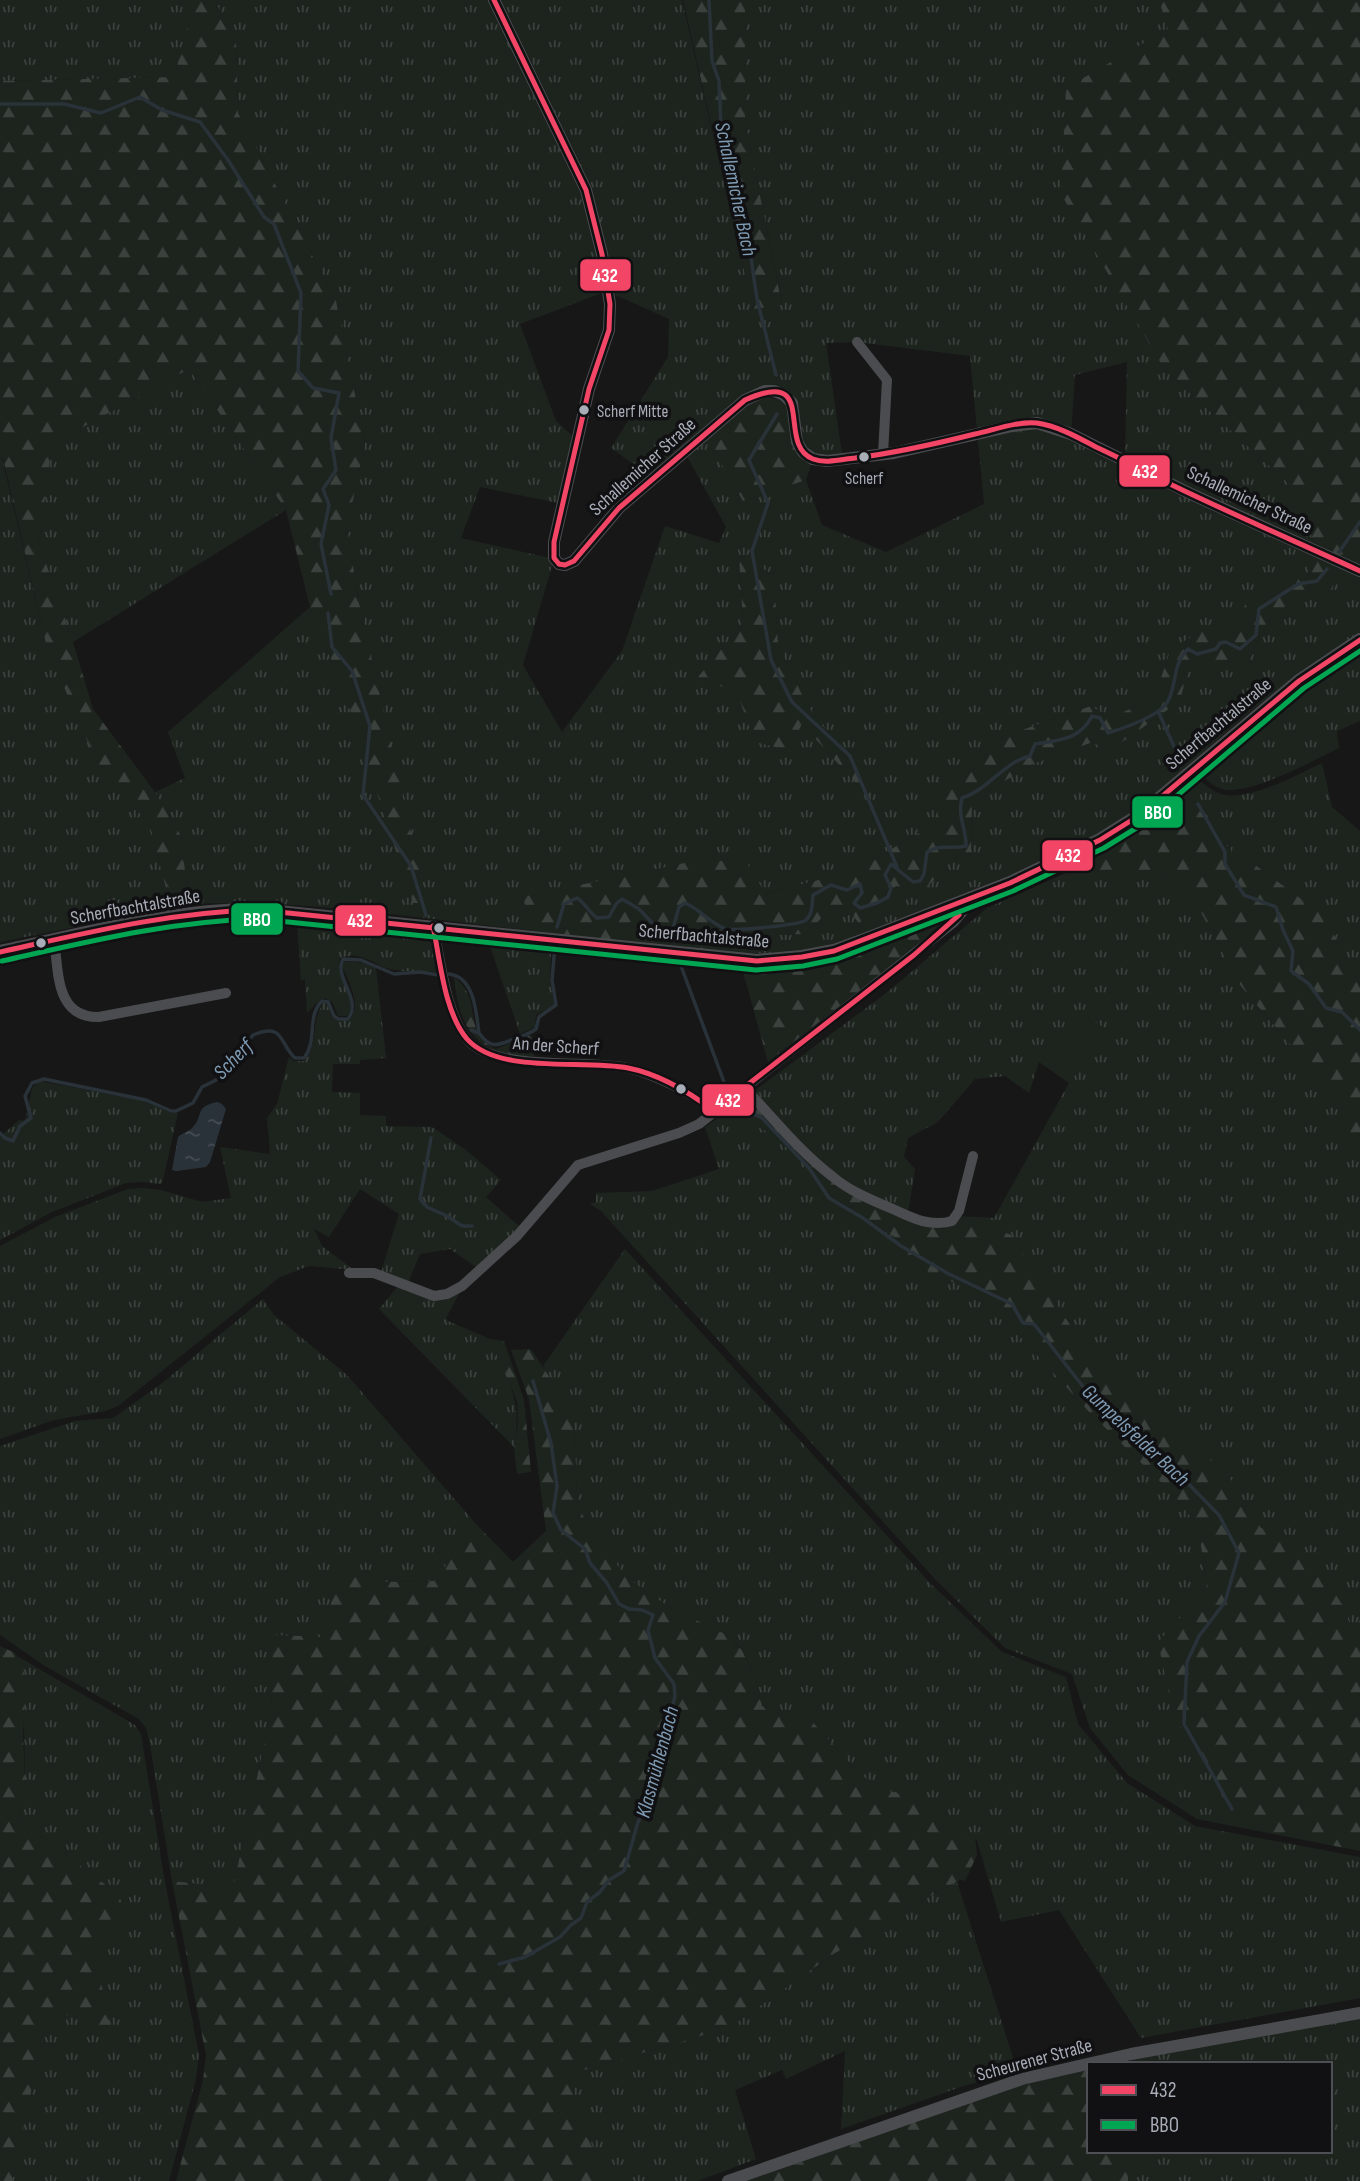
<svg xmlns="http://www.w3.org/2000/svg" width="1360" height="2181" font-family="'Sofia Sans Condensed',sans-serif">
	<defs>
		<pattern id="grass-tufts" width="24" height="20" patternUnits="userSpaceOnUse" patternTransform="scale(1.75)"><rect width="24" height="20" fill="#1d241e"/><path d="M3 7l-1-3M5 7V3M7 7l1-3M15 17l-1-3M17 17v-4M19 17l1-3" fill="none" stroke="#3b413d"/></pattern>
		<pattern id="forest-firs" width="22" height="20" patternUnits="userSpaceOnUse" patternTransform="scale(1.75)"><rect width="22" height="20" fill="#1d241e"/><path d="M5 1l3.5 6h-7zM16 11l3.5 6h-7z" fill="#3b413d"/></pattern>
		<pattern id="water-ripples" width="26" height="14" patternUnits="userSpaceOnUse" patternTransform="scale(1.75)"><rect width="26" height="14" fill="#2a3239"/><path d="M2 4q2-2 4 0t4 0M15 11q2-2 4 0t4 0" fill="none" stroke="#464d54"/></pattern>
	</defs>
	<rect width="100%" height="100%" fill="#171717"/>
	<path fill="url(#grass-tufts)" fill-rule="evenodd" d="M0,0H179L190,17L174,77L0,81Z
		M214,0H682L753,309L782,304L745,121V0H1159L1169,29L1066,88L1165,370L1300,494L1314,544L1308,576L1234,636L1171,649L1154,698L1110,718L1091,706L999,738L963,782L938,822L855,870L765,894L522,897L535,931C422,919 302,898 189,904L181,836L155,792L185,778L168,732L310,607L343,689L359,603L347,528L365,444L336,301L238,113L236,38ZM607,291L669,319L668,357L611,448L654,479L684,451L726,527L719,543L665,526L622,651L562,732L523,665L554,559L461,538L480,487L563,504L577,440L556,421L520,324ZM857,342L970,356L984,504L886,552L822,525L806,480L743,501L765,391L792,403L813,459L843,461L826,343ZM1127,362L1125,461L1071,434L1075,375ZM739,556L774,575L778,645L807,705L865,783L861,789L801,723L756,742L737,693L699,676L743,623Z
		M189,369L286,510L73,642L39,543L52,444Z
		M2,458L47,648L96,761L150,825L171,908L0,942V459Z
		M1339,566L1360,577V634L1303,670L1247,714L1141,806L1101,833L1051,859L834,945L801,953L723,954L743,936L806,934L831,908L846,904L859,924L895,885L926,889L950,860L971,854L972,800L1035,763L1093,742L1108,752L1190,661H1249L1266,625L1299,593Z
		M1360,651V721L1337,731L1339,748C1314,760 1250,796 1222,789C1215,787 1209,782 1204,777L1203,774L1290,698Z
		M1322,763L1332,807L1360,831V984L1343,960L1336,938L1231,853L1230,848L1213,837L1208,815L1173,799L1197,779C1205,784 1211,791 1221,794C1248,802 1297,775 1322,763Z
		M1073,870H1157L1197,905L1240,985L1344,1108L1350,1145L1360,1157V1620L1351,1634L1346,1610L1261,1528L1229,1477L1086,1349L1011,1235L946,1229L944,1226L957,1216L994,1218L1069,1083L1109,1031L1039,1062L1029,1093L1005,1076L975,1079L938,1122L908,1138L904,1157L915,1169L908,1213C884,1203 861,1192 840,1178C807,1155 780,1120 753,1092L885,994L987,908Z
		M297,922L423,933L431,942L439,972C423,970 407,972 394,970C373,966 364,950 340,958C334,977 360,999 347,1016H338L333,1003L325,998L321,999L307,1013L305,980H301Z
		M488,940L531,946L551,953L550,980L554,1005L536,1015L535,1027L520,1034Z
		M344,961L364,963L376,968L386,1058L360,1060V1064H333L332,1092L360,1093V1115L386,1116V1126L432,1127L466,1150L501,1180L486,1197L520,1227L477,1268L450,1249L420,1254L408,1283L381,1272L399,1214L360,1189L329,1237L314,1229L322,1246L354,1270L309,1266L280,1277L118,1406L106,1411L54,1420L0,1439V1246L55,1217L128,1189L142,1188L161,1190L202,1202L231,1198L220,1147L270,1154L267,1118L277,1104L289,1057L294,1061H304C319,1045 310,1024 323,1003L327,1004L332,1017L337,1021L350,1020C362,1005 349,982 342,966Z
		M40,1081L144,1101L171,1113H178L162,1184L142,1182L126,1183L52,1212L0,1240V1137L19,1120L25,1121L32,1088Z
		M734,1107L752,1124L770,1133L811,1169L825,1192L900,1241L891,1243L934,1274L959,1285L1010,1325L1089,1412L1173,1494L1198,1526L1207,1588L1159,1643L1187,1727L1232,1809L1236,1806L1253,1830L1197,1819L1128,1775L1090,1728L1072,1674L1005,1648L935,1579L601,1211L590,1204L596,1202V1193L652,1191L719,1169L705,1127Z
		M625,1249L932,1585L1002,1652L1066,1677L1078,1724L1127,1783L1195,1826L1360,1857V1998L1141,2038L1059,1910L1001,1922L977,1841L971,1834L955,1829L944,1813L875,1786L857,1771L808,1717L776,1713L762,1706L757,1683L742,1649L725,1634L669,1607L634,1583L618,1568L609,1549L583,1516L577,1495L574,1429L543,1366Z
		M398,1286C423,1297 436,1308 461,1290L446,1318L448,1321L490,1339C508,1381 523,1400 514,1447L379,1309Z
		M263,1299L274,1315L347,1375L476,1524L435,1581L380,1582L339,1571L322,1637L270,1678L272,1708L233,1889L172,1881L150,1744L146,1728L139,1719L45,1666L0,1635V1446L75,1421L113,1418L161,1384Z
		M17,1656L135,1725L141,1734L164,1877L199,2055L196,2079L169,2181H11L46,2021L53,2010L109,2028L95,1950L119,1895L20,1820L25,1779L23,1665Z
		M957,1882L1017,2070L961,2087L841,2129L845,2051L786,2079L782,2070L735,2090L756,2159L698,2181H604L568,2075L717,2031L719,2034L835,1953L881,1927L882,1922Z
		M1360,2017V2181H1128V2151H1330V2064H1130V2060Z"/>
	<path fill="url(#forest-firs)" d="M179,0H214L236,38L238,113L336,301L365,444L347,528L359,603L427,903H413L343,689L310,607L286,510L189,369L52,444L39,543L73,642L93,709L155,792L181,836L189,904L171,908L150,825L96,761L47,648L3,458L0,459V81L174,77L190,17Z
		M683,0H745V121L782,305L753,309Z
		M1159,0H1360V565L1314,544L1300,494L1165,370L1061,194L1066,88L1168,29Z
		M755,394L792,403L813,459L806,480L743,501L704,434Z
		M1312,553L1339,566L1328,599L1299,593L1266,625L1249,661H1190L1180,701L1108,752L1093,742L1035,763L972,800L971,854L950,860L926,889L895,886L859,924L846,905L831,908L806,934L743,936L723,954L535,931L522,897L699,860L746,862L766,894L855,870L938,822L936,781L963,782L999,738L1091,706L1110,718L1154,698L1171,649L1206,628L1234,636L1246,602L1297,571L1308,576Z
		M739,556L774,575L778,645L807,705L865,783L861,789L802,724L788,750L755,742L737,693L698,677L743,623Z
		M1173,799L1208,815L1213,837L1231,849V853L1243,856L1320,913L1336,938L1343,960L1360,984V1157L1350,1145L1344,1108L1240,985L1197,905L1157,870H1073L1129,835Z
		M950,916L949,920L768,1062L742,968L788,971L804,969L855,953Z
		M454,977C485,1000 460,1033 496,1049L530,1035L537,1042L534,1056C478,1057 459,1030 454,977Z
		M746,1097L752,1100L814,1165L928,1226L946,1229L985,1224L1011,1235L1086,1349L1229,1477L1261,1528H1270L1335,1594L1346,1610L1351,1633L1360,1620V1851L1253,1830L1236,1806L1232,1809L1187,1727H1176L1158,1642L1207,1588L1198,1526L1173,1494L1089,1412L1010,1325L959,1285L934,1274L890,1243L899,1240L825,1192L811,1169L770,1133L752,1124L734,1107Z
		M490,1339L504,1341L524,1400L531,1472L517,1474L514,1447L518,1424L517,1401Z
		M531,1349L552,1381L574,1429L577,1495L583,1516L609,1549L619,1568L634,1583L669,1607L725,1634L742,1650L757,1683L762,1706L776,1713L808,1717L857,1771L875,1786L930,1804L944,1813L955,1829L972,1834L975,1837L977,1855L965,1881L960,1880L882,1922L881,1927L835,1953L719,2035L717,2031L568,2075L604,2181H176L203,2080L206,2055L172,1881L233,1888L272,1708L270,1678L275,1635L322,1637L339,1571L380,1582L434,1581L476,1524L513,1562L546,1531L529,1399L511,1350Z
		M0,1646L15,1653L23,1665L26,1685L23,1734L25,1779L20,1820L119,1895L125,1914L95,1950L110,2029L53,2011L46,2021L12,2181H0Z
		M1089,2069V2151H1128V2181H747L1013,2087Z"/>
	<path fill="#1d241e" d="M1079,1012L1109,1031L1069,1083L1039,1062Z"/>
	<path fill="url(#water-ripples)" d="M217,1102L222,1104L226,1109L210,1162L206,1167L177,1171L172,1170L178,1137C183,1133 190,1131 193,1127C204,1115 194,1107 217,1102Z"/>
	<g fill="none" stroke-linecap="round" stroke-linejoin="round">
		<path stroke="#2a3239" stroke-width="3.5" d="M709,0L712,61L719,81L721,128L748,237L757,299L776,375
			M0,104H64L101,113L140,97L162,110L200,122L228,160L264,217L274,224L301,293L298,371L313,388L339,393L331,438L336,470L323,489L329,505L321,544L331,594
			M777,414L749,460L768,503L752,551L771,660L792,702L850,756L897,867
			M1339,552L1360,522
			M328,613L332,647L352,671L370,726L363,795L411,866L426,915
			M1158,711L1177,753
			M1198,804L1225,852V864L1244,895L1276,907L1283,930L1293,951L1291,971L1309,984L1326,1008L1342,1012L1360,1030
			M557,927L564,904L577,898C584,902 588,911 597,918L609,917L616,904L622,899L639,909L658,929L666,932L673,928L679,907L685,903C700,909 709,923 726,929C735,931 801,925 806,920C813,914 812,903 813,895L831,885L847,890L860,884L862,893L854,903L860,908L877,903L888,897L891,888L885,875L891,864L913,882L920,881L924,874L927,852C943,843 950,850 966,846C967,831 957,817 962,798C988,790 1004,762 1030,756L1035,744C1059,740 1080,740 1092,716L1100,718L1108,733C1124,728 1163,715 1169,699C1177,681 1173,663 1188,649L1197,654L1216,649L1220,643L1226,642L1240,649L1256,635L1259,609L1298,584L1317,581L1327,569
			M673,929L674,941
			M681,966L727,1090
			M449,974C475,977 476,1013 479,1033C491,1050 498,1045 514,1039C522,1036 529,1034 536,1029L539,1017L556,1005L552,980L555,945
			M471,1030L479,1033
			M740,1106L745,1111L761,1117L809,1168L829,1198L863,1218L901,1246L949,1274L1012,1304L1023,1323L1034,1324L1095,1402L1119,1414L1143,1446L1169,1464L1219,1515L1239,1553L1225,1602L1199,1636L1187,1662L1184,1724L1232,1809
			M0,1133L5,1138L13,1141L20,1126L31,1118L25,1096L32,1083L44,1079L146,1100L171,1111H176L193,1103L202,1087L216,1080L253,1035C285,1022 279,1044 295,1058H304C318,1041 306,1017 322,1001L328,1002L334,1016L338,1019H348C363,1000 333,977 343,959L361,960L394,974L420,972L439,975
			M431,1138L420,1199L427,1207L447,1216L462,1226H472
			M499,1964L525,1957L560,1937L571,1925L581,1918L587,1902L600,1892L609,1880L624,1871L638,1822L648,1802L654,1758L666,1733L675,1696L674,1684L655,1658L648,1630L653,1615L642,1610L629,1609L619,1604L607,1583L590,1563L585,1549L561,1530L553,1513L557,1486L551,1443L533,1381"/>
		<path stroke="#4b4c50" stroke-width="10" d="M857,342L887,380L883,454
			M433,926C441,960 445,1012 467,1039C493,1072 586,1059 628,1068C655,1074 693,1094 714,1111
			M54,940C59,972 55,1018 99,1017L226,993
			M745,1088C773,1118 800,1152 833,1177C851,1192 874,1201 895,1210C914,1219 931,1227 952,1221L959,1211L973,1156
			M349,1273H374L434,1296L447,1294L462,1286L517,1236L578,1165L679,1133L699,1124L954,922L966,908L969,900"/>
		<path stroke="#4b4c50" stroke-width="12" d="M494,0L586,190L602,254L610,304L609,330L589,389L554,542V558L559,564L565,565L574,561L619,508L745,400L765,391H774L784,395L792,403L797,442L803,452L813,459L827,461L894,453L1012,426L1037,423L1071,434L1191,494L1360,571
			M728,2181L1022,2079L1131,2054L1360,2013"/>
		<path stroke="#4a4a4e" stroke-width="14" d="M0,952C86,934 171,909 259,910L757,961L802,957L834,951L867,939L1010,883L1100,840L1140,815L1299,681L1360,640"/>
		<g stroke="#111113" stroke-width="10">
			<path id="bus-1" d="M494,0L586,190L602,254L610,304L609,330L589,389L554,542V558L559,564
				M559,564L565,565L574,561L619,508L745,400C820,366 775,445 813,459C826,464 843,459 855,458C896,453 935,444 975,434C994,430 1018,421 1037,423C1058,426 1079,438 1096,447C1122,459 1147,472 1172,485C1234,515 1297,542 1360,571
				M433,926C440,959 444,1012 467,1039C499,1075 583,1059 628,1068C659,1074 689,1092 714,1111L914,955L959,915
				M0,952C86,933 170,912 259,910L757,961L802,957L834,951L1010,883L1100,840L1140,815L1299,681L1360,640"/>
		</g>
		<g stroke="#111113" stroke-width="10">
			<path id="bus-2" d="M2,961C87,942 171,921 259,919L756,970L803,966L837,959L1013,891L1104,848L1146,822L1304,688L1360,651"/>
		</g>
		<use href="#bus-1" stroke="#f34667" stroke-width="5"/>
		<use href="#bus-2" stroke="#00a651" stroke-width="5"/>
	</g>
	<g fill="#a8adb8" stroke="#111113" stroke-width="2.5">
		<circle cx="584" cy="410" r="6"/>
		<circle cx="864" cy="457" r="6"/>
		<circle cx="439" cy="928" r="6"/>
		<circle cx="41" cy="943" r="6"/>
		<circle cx="681" cy="1089" r="6"/>
	</g>
	<g text-anchor="middle" stroke-width="7" stroke-linejoin="round" paint-order="stroke">
		<g font-size="17" fill="#a8adb8" stroke="#111113" text-anchor="start">
			<text x="597" y="417">Scherf Mitte</text>
			<text x="864" y="484" text-anchor="middle">Scherf</text>
		</g>
		<g font-size="19" fill="#a8adb8" stroke="#111113">
			<text transform="translate(642 466) rotate(-42)" y="7">Schallemicher Straße</text>
			<text transform="translate(1250 499) rotate(25)" y="7">Schallemicher Straße</text>
			<text transform="translate(1218 723) rotate(-40)" y="7">Scherfbachtalstraße</text>
			<text transform="translate(135 906) rotate(-10)" y="7">Scherfbachtalstraße</text>
			<text transform="translate(704 935) rotate(5)" y="7">Scherfbachtalstraße</text>
			<text transform="translate(556 1045) rotate(4)" y="7">An der Scherf</text>
			<text transform="translate(1034 2059) rotate(-15)" y="7">Scheurener Straße</text>
		</g>
		<g font-size="21" font-style="italic" fill="#7f9bb3" stroke="#111113">
			<text transform="translate(736 189) rotate(78)" y="7">Schallemicher Bach</text>
			<text transform="translate(233 1059) rotate(-46)" y="7">Scherf</text>
			<text transform="translate(1136 1435) rotate(43)" y="7">Gumpelsfelder Bach</text>
			<text transform="translate(657 1762) rotate(-75)" y="7">Klasmühlenbach</text>
		</g>
	</g>
	<g stroke="#111113" stroke-width="2.5">
		<rect x="579" y="258" width="53" height="34" rx="7" fill="#f34667"/>
		<rect x="1118" y="454" width="53" height="34" rx="7" fill="#f34667"/>
		<rect x="1131" y="795" width="53" height="34" rx="7" fill="#00a651"/>
		<rect x="1041" y="839" width="53" height="33" rx="7" fill="#f34667"/>
		<rect x="230" y="902" width="54" height="34" rx="7" fill="#00a651"/>
		<rect x="334" y="904" width="53" height="33" rx="7" fill="#f34667"/>
		<rect x="701" y="1083" width="54" height="34" rx="7" fill="#f34667"/>
	</g>
	<g font-size="19" text-anchor="middle" font-weight="bold" fill="#fff">
		<text x="605" y="282">432</text>
		<text x="1145" y="478">432</text>
		<text x="1158" y="819">BBO</text>
		<text x="1068" y="862">432</text>
		<text x="257" y="926">BBO</text>
		<text x="360" y="927">432</text>
		<text x="728" y="1107">432</text>
	</g>
	<rect x="1087" y="2062" width="245" height="91" fill="#111113" stroke="#4d4f55" stroke-width="2"/>
	<rect x="1101" y="2085" width="35" height="10" fill="#f34667" stroke="#4d4f55" stroke-width="2"/>
	<text x="1150" y="2097" font-size="21" fill="#a8adb8">432</text>
	<rect x="1101" y="2120" width="35" height="10" fill="#00a651" stroke="#4d4f55" stroke-width="2"/>
	<text x="1150" y="2132" font-size="21" fill="#a8adb8">BBO</text>
</svg>
